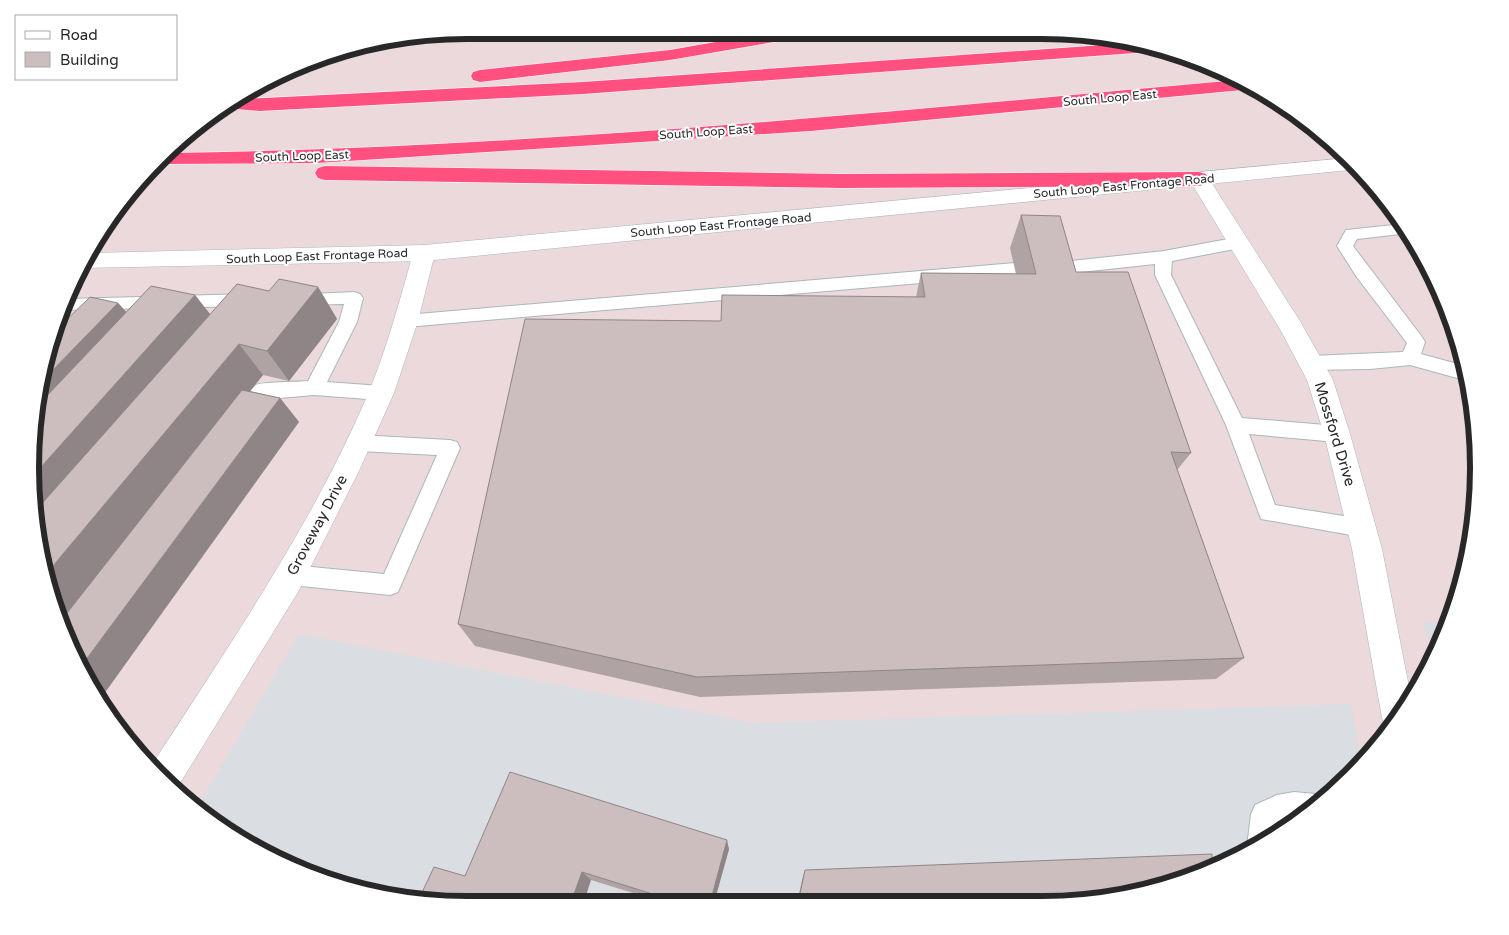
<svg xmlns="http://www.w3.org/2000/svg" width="1509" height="935" font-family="'Varela Round',sans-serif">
	<rect width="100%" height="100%" fill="#ebd9dc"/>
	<path fill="#dadee3" d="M1423,621L1447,626L1433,663Z
		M299,634L754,723L1351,704L1361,763L1330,796L1260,847L1155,890L1070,904L411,901L300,872L201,815L196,809Z"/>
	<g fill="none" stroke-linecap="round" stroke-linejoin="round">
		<g stroke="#a9b8b9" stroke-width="2">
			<path id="service" d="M1403,224L1409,233L1357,239L1353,246L1422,337L1425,342L1421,354L1465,366L1468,381L1410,365L1370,369L1311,370L1305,368L1302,363L1305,358L1311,356L1403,352L1407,343L1356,276L1337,246L1346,230Z
				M1239,237L1245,239L1247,243L1245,247L1172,261L1171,275L1242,418L1337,426L1344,428L1347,434L1344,440L1337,442L1249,434L1275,505L1362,519L1369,522L1372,528L1369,534L1362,537L1261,519L1226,425L1155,275V264L1053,275L1047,273L1045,269L1047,265L1053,263L1164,251Z
				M1015,263L1021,265L1023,269L1021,273L1015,275L406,327L400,326L397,321L400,316L406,315Z
				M354,292L360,294L363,298L357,322L327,382L381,386L388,388L390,393L388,398L381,400L314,395L280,398L268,397C260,408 254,426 238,420L235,415C240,406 248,391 256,385C259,382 300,382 308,381L339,322L344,304L297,305L291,303L288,299L291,295Z
				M248,294L254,296L257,300L254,304L248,306L61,310L67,299Z
				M358,435L450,440L457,442L460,448L398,592L390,595L291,585L283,582L280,575L283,568L291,565L384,574L437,455L358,451L351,449L348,443L351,437Z
				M1294,792L1315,794L1325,800L1301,817L1289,818L1276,822L1274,836L1249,851L1247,847L1251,814L1255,805L1277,795Z"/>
		</g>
		<g stroke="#a9b8b9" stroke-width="1">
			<path id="minor" d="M1199,172L1206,174L1209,179L1300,321L1333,380L1350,434L1382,549L1411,697L1390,731L1387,730L1382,718L1352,549L1324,434L1307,380L1281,331L1189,179L1192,174Z
				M424,245L432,248L435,253L418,321L394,393L358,473L298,592L177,788L153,763C230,644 312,525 368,394C387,348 400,300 413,253L416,248Z"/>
		</g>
		<g stroke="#a9b8b9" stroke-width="1">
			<path id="secondary" d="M468,30L553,31L545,35L443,39L435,35Z
				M1348,158L1360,169L424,261L82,268L90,253L424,245Z"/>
		</g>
		<g stroke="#fff" stroke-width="1">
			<path id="motorway" d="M773,32H812L809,36L803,37L670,60L480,82L473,80L471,76L473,72L480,70L670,50Z
				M1132,43L1156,49L1149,52L583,94L260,111L225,108L242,99L583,82Z
				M1238,80L1253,89L811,131L317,163L160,164L171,153C527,148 884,112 1238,80Z
				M325,166L842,174L1199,172L1206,174L1209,179L1206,184L1199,186L842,188L325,180L318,178L315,173L318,168Z"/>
		</g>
		<use href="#service" fill="#fff" fill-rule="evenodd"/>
		<use href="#minor" fill="#fff" fill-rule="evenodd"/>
		<use href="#secondary" fill="#fff" fill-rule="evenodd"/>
		<use href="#motorway" fill="#ff5080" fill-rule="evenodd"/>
	</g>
	<path fill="#afa3a4" d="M1021,215L1076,272L1191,453L1177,470L1244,658L1216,679L700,697L475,646L458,624L721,321L916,297L921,273L1016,274L1010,248Z
		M318,287L337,319L289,381L263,375L250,391L280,398L299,422L53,327L61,311L68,318L118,303L126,312L195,295L210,314L269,291Z
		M729,849L714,903L662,902L591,880L418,901L465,876Z
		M805,870L1070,904L797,903L802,880Z"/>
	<path fill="#8f8586" d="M318,287L337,319L289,381L267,351Z
		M195,295L220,327L41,536L32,477Z
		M118,303L141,328L34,442L45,378Z
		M61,311L77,328L48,357L53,327Z
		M239,344L263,375L63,627L53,608L47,573Z
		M280,398L299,422L99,701L82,665Z
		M727,840L729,849L714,903H710Z
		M582,872L591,880L584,902H571Z"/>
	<path fill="#ccbebf" stroke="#8f8586" d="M1021,215L1060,216L1076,272H1128L1191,453L1171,452L1244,658L697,677L458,624L525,319L721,321L722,295L925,297L921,273L1036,274Z
		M279,279L318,287L267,351L239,344L47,573L37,509L237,284L269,291Z
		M151,286L195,295L32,477L30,467L41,402Z
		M90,297L118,303L45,378L52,334Z
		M242,390L280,398L82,665L60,622Z
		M510,772L727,840L710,903L678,902L582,872L571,902L418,901L434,867L465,876Z
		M1212,854V866L1155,890L1070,904L798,903L805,870Z"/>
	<g text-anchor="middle" stroke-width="4" stroke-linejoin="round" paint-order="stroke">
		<g font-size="12" fill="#282828" stroke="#fff">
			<text transform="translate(1110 98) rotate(-5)" y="4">South Loop East</text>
			<text transform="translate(706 132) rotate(-4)" y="4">South Loop East</text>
			<text transform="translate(302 156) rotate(-2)" y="4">South Loop East</text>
			<text transform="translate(1124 186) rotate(-5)" y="4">South Loop East Frontage Road</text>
			<text transform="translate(721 225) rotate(-5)" y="4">South Loop East Frontage Road</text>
			<text transform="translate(317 256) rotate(-2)" y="4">South Loop East Frontage Road</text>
		</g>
		<g font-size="15" fill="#282828" stroke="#fff">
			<text transform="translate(1335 434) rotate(73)" y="5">Mossford Drive</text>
			<text transform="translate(317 525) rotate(-62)" y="5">Groveway Drive</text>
		</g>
	</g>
	<path d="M0 0H1509V935H0ZM467 39H1042A428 428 0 0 1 1470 467V468A428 428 0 0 1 1042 896H467A428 428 0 0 1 39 468V467A428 428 0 0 1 467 39Z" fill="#fff" fill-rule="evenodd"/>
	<path fill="none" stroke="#282828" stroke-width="6" d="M467 39H1042A428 428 0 0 1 1470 467V468A428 428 0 0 1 1042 896H467A428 428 0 0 1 39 468V467A428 428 0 0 1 467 39Z"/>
	<rect x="15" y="15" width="162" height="65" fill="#ffffff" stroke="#a9a9a9"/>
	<rect x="25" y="31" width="25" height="8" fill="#ffffff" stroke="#a9a9a9"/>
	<text x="60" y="40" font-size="15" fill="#282828">Road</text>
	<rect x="25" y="52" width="25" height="15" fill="#ccbebf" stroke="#a9a9a9"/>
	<text x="60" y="65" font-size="15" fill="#282828">Building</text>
</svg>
